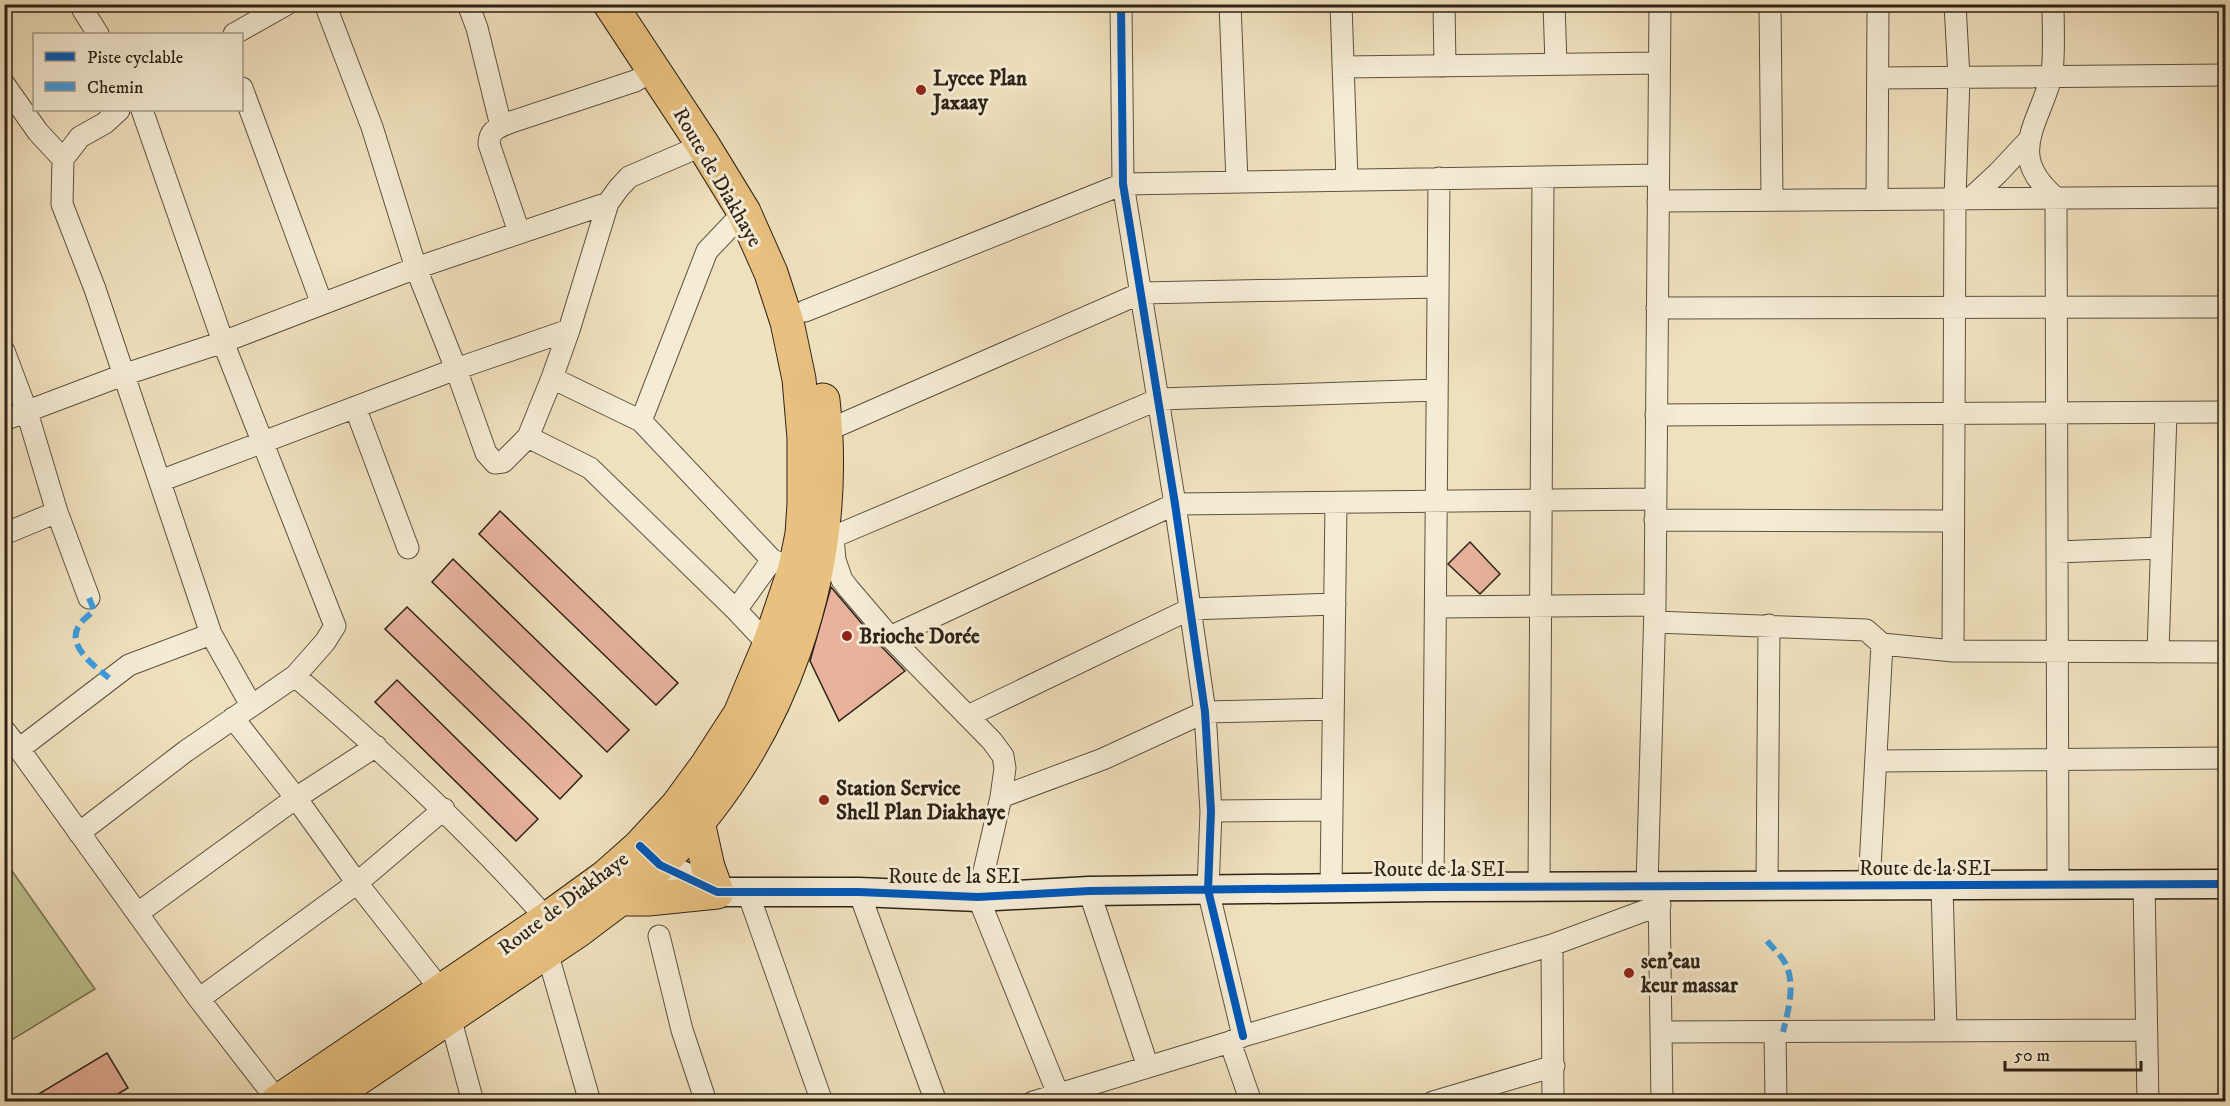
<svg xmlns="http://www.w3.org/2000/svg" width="2230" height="1106" font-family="'IM FELL DW Pica',serif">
	<rect width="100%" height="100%" fill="#f0e1be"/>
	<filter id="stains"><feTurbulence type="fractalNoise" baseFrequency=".00333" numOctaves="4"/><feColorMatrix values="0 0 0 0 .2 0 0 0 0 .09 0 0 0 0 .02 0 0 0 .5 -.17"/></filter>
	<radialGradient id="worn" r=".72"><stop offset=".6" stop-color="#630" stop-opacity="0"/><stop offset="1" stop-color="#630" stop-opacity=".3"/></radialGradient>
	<path fill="#bdc28f" stroke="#767253" stroke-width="1.5" d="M5,861L95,989L5,1044H4Z"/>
	<path fill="#e8b29d" stroke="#2e2317" stroke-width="1.5" d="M500,511L678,683L656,705L479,534Z
		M1470,542L1500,574L1480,594L1448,564Z
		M453,559L629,730L607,752L432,582Z
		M831,587L880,645L905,671L839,721L810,661Z
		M407,607L582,776L560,799L385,629Z
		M397,680L538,819L516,841L375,702Z
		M107,1053L128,1088L106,1101H27Z"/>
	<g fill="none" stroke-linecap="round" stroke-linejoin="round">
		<g stroke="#5e5241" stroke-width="23">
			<path id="street" d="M325,4L372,127L416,268L456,369L486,453L495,463L503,462L528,437L552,378L569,330L608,203L618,189L629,177L703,145
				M468,4L477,28L501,126
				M1121,4L1123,184L1175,504L1205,712L1211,811L1208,890L1243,1036
				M1230,4L1237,182
				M1341,4L1347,180
				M1444,4L1445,66
				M1554,4L1556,64
				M1770,4L1772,199
				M2053,4C2053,23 2055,63 2051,78C2037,127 2006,156 2056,198L2058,885
				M83,10L98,34
				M234,34L287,4
				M1343,67L1659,63
				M1878,78L2226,75
				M4,84L38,132L63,159
				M242,88L322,304
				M119,110L105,123L80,137L63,159L62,204L95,289L211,634L251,705
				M1971,198L1998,173L2028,141
				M1877,199L1878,4
				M1658,201L2226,197
				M519,232L489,144C489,129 500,127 511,122L635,81L654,70
				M1657,308L2226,307
				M805,311L1123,184L1658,175
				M4,351L27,412L57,512L89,598
				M552,378L641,421L772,560L795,568
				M355,407L408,548
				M1656,415L2226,412
				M4,420L123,375L223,342L416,268L608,203
				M641,421L707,251L744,212
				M826,431L1141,293L1438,287
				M528,437L590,468L736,610L769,645
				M160,481L456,369L569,330
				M1655,520L1953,521
				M4,534L57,512
				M823,535L833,537L1159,399L1437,390
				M833,537L835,560L842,580L849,589L890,637L992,741L1003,756L1005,768L1001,797L978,897L1058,1094
				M2057,552L2161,548
				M1436,607L1655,605
				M736,610L772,560
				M1655,622L1866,630L1882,644L1953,651L2226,652
				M890,637L1175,504L1656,499
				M1953,651L1955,199L1959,77L1955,4
				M2158,652L2166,413
				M295,676C384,752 469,831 547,919
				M968,716L1190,609L1335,604
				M233,718L296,798L357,883L441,990
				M4,730L19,749L129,665L211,634
				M19,749L199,999L278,1101
				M1877,761L2226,758
				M1001,797L1103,759L1205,712L1333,709
				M1211,811L1332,810
				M79,833L186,751L295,676L325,642L335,626L223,342L142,110
				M2144,885L2148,1102
				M1647,886L1655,605L1660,4
				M1767,886L1769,625
				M1869,886L1882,644
				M1942,886L1946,1031
				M1433,887L1439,178
				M1539,887L1543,177
				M1331,888L1336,503
				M1089,891L1148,1067
				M859,892L936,1102
				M1659,892L1662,1102
				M748,893L822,1102
				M138,913L296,798L376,746
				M659,936L682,1030L706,1102
				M1552,945L1553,1102
				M547,952L590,1102
				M199,999L357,883L444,809
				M450,1017L473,1102
				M1661,1032L2146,1030
				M1775,1032L1776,1102
				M1230,1042L1251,1102
				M1033,1102L1230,1042L1243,1036L1552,945L1660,905
				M1433,1102L1554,1066"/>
		</g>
		<g stroke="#2e2317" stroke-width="31">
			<path id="secondary" d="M644,850L660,865L717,892H859L978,897L1089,891L1433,887L2226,884"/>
		</g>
		<g stroke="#2e2317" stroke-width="35">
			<path id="primary" d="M619,899H648L717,892L708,867L698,822
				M277,1102L547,919L605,877L640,846L677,806L707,765L740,714L769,645L795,568L802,534L804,504V438L799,379L787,322L771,273L744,212L703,145L610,4
				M323,1102L579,930C606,909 636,889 660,864C782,743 842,570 823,400"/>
		</g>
		<use href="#street" stroke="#f5ecd5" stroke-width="21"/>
		<use href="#secondary" stroke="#f5ecd5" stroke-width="28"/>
		<use href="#primary" stroke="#e8c07f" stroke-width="33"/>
		<path stroke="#3d9cdf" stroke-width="6" stroke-dasharray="12 6" stroke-linecap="butt" d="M89,598L94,610C90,615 83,619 80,624C64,645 96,667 109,678
			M1767,941C1773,948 1784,958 1787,967C1795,988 1788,1011 1783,1032"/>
		<g stroke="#f5ecd5" stroke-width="11">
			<path id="cycleway" d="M1121,4L1123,184L1175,504L1205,712L1211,811L1208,890L1243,1036
				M640,846L660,865L717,892H859L978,897L1089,891L1433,887L2226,884"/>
		</g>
		<use href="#cycleway" stroke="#0057b8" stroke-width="8"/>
	</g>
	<g fill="#8f2418" stroke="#f5ecd5" stroke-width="2">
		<circle cx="921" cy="90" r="6"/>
		<circle cx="847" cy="636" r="6"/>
		<circle cx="824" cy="800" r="6"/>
		<circle cx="1629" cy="973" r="6"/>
	</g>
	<g text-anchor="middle" stroke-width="6" stroke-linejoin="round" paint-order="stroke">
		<g font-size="21" font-weight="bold" fill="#2e2317" stroke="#f5ecd5" text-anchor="start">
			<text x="933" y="85">Lycee Plan<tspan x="933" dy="24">Jaxaay</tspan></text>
			<text x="859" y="643">Brioche Dorée</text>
			<text x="836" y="795">Station Service<tspan x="836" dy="24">Shell Plan Diakhaye</tspan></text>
			<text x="1641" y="968">sen'eau<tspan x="1641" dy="24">keur massar</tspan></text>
		</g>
		<g font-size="21" fill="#2e2317" stroke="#f5ecd5">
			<text transform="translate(718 177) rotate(60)" y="7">Route de Diakhaye</text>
			<text x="1925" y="875">Route de la SEI</text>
			<text x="1439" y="876">Route de la SEI</text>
			<text x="954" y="883">Route de la SEI</text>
			<text transform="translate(563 903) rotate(-37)" y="7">Route de Diakhaye</text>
		</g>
	</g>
	<rect width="2230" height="1106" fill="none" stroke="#f0e1be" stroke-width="24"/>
	<rect x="6" y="6" width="2218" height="1094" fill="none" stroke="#2e2317" stroke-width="3"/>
	<rect x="12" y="12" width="2206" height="1082" fill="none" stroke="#2e2317" stroke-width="1.5"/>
	<rect x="33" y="33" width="210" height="78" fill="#f5ecd5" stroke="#a59c89" stroke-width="1.5"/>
	<rect x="45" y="52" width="30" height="9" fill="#0057b8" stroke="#a59c89" stroke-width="1.5"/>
	<text x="87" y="63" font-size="18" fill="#2e2317">Piste cyclable</text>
	<rect x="45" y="82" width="30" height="9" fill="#3d9cdf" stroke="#a59c89" stroke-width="1.5"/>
	<text x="87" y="93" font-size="18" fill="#2e2317">Chemin</text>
	<path d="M2005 1061v9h136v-9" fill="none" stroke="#2e2317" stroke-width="3"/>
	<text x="2014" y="1061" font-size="18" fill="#2e2317" stroke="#f5ecd5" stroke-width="4.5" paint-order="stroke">50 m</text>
	<rect width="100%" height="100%" filter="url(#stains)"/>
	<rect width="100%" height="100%" fill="url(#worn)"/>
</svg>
